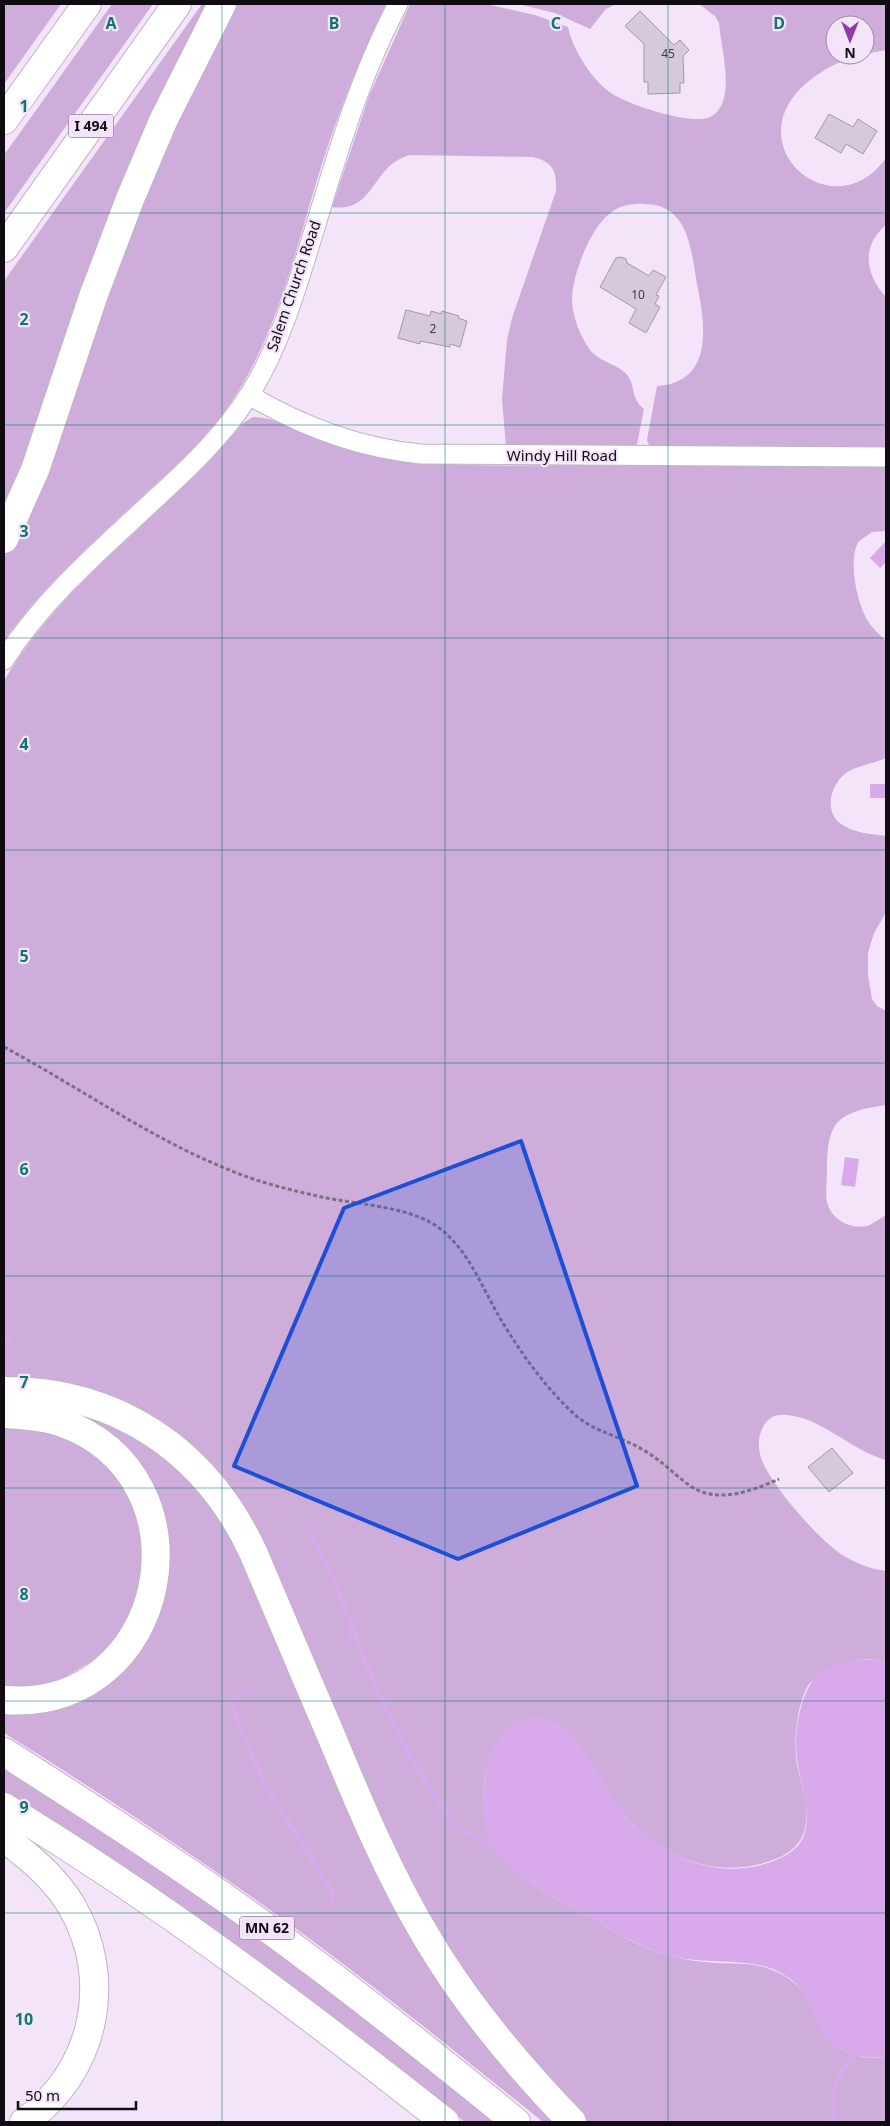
<svg xmlns="http://www.w3.org/2000/svg" width="890" height="2126" font-family="'Noto Sans',sans-serif">
	<rect width="100%" height="100%" fill="#f3e4f9"/>
	<path fill="#ceaddb" d="M4,4H61L4,84Z
		M112,4H153L4,213V155Z
		M202,4H215L4,525V281Z
		M234,4H386C360,58 338,113 320,170C296,248 279,329 234,398C212,433 180,462 149,490C98,538 45,583 4,641V557L20,531L147,183Z
		M410,4H486L535,15L568,27C573,50 590,76 608,91C625,104 686,124 707,118C712,117 718,112 721,106C732,85 721,47 719,23L715,16L699,4H886V50L865,54V25H835V55H862C852,59 840,61 830,67C716,129 829,238 886,158V225C861,246 865,274 886,297V448H650L647,440L657,386C715,382 705,323 697,284C691,250 689,205 645,204C634,203 622,205 613,211C591,225 573,273 572,298C572,316 580,337 591,351C601,363 619,364 628,376C636,388 630,397 644,409L637,444L634,448L506,447L502,399L507,340L512,318L556,191C557,171 553,162 533,157L410,155C370,166 376,213 332,207L369,96Z
		M518,4H616L606,9L590,29L555,13Z
		M253,417C275,417 293,430 313,437C345,450 378,459 412,462C467,467 524,465 579,465C681,466 784,466 886,465V531L872,532L858,542C848,562 857,603 868,621C872,628 880,635 886,641V758C873,764 858,765 846,773C831,784 823,811 841,824C854,833 871,834 886,836V912L874,933L868,953V975L872,999L877,1006L886,1011V1105C869,1108 849,1110 837,1123C827,1135 827,1157 827,1172C827,1182 825,1193 827,1202C831,1220 852,1231 870,1225C875,1222 881,1218 886,1215V1460C852,1451 821,1417 786,1415C775,1414 767,1418 762,1429C758,1438 758,1448 761,1458C771,1485 817,1538 841,1554C855,1563 870,1569 886,1571V1662C866,1656 846,1661 828,1671C823,1675 813,1679 809,1684C797,1702 793,1744 797,1765C802,1788 811,1809 804,1832C797,1852 779,1859 760,1864C710,1877 657,1855 625,1816C618,1808 613,1799 607,1791C588,1765 566,1742 546,1718C528,1715 510,1723 500,1738C489,1754 484,1775 483,1795C480,1865 534,1885 586,1915C614,1931 641,1949 671,1956C686,1960 701,1962 716,1963C735,1964 754,1962 772,1970C785,1975 797,1983 805,1995C812,2004 814,2016 819,2026C831,2050 861,2061 886,2057V2122H585L540,2075L504,2032L419,1906L241,1510L72,1387L40,1379L4,1377V681C64,578 168,514 243,423Z
		M56,1403L155,1443L230,1525L352,1811L561,2122H543C467,2061 392,2000 314,1942C214,1868 110,1799 4,1733V1708L97,1685L163,1538Z
		M4,1424L43,1428L93,1451L126,1488L146,1546L134,1614L107,1652L52,1685L4,1689Z
		M4,1768C104,1830 201,1896 296,1965C364,2015 429,2069 495,2122H465L376,2052L30,1808L4,1792Z"/>
	<path fill="#d8a9eb" d="M886,541V562L880,568L870,558Z
		M870,784H886V798H870Z
		M845,1157L859,1159L855,1187L841,1185Z
		M876,1660L886,1662V2057C861,2060 832,2051 819,2027C805,2000 808,1987 777,1971C748,1957 704,1965 670,1956C637,1947 608,1927 578,1911C552,1895 519,1881 499,1856C485,1839 481,1816 483,1794C485,1769 492,1739 513,1724C566,1688 601,1787 625,1816C663,1862 733,1886 788,1854C822,1834 800,1787 797,1759C795,1742 796,1727 800,1711C810,1668 834,1659 876,1660Z"/>
	<g fill="none" stroke-linecap="round" stroke-linejoin="round">
		<path stroke="#d8a9eb" stroke-width="5" d="M4,1339L10,1340
			M308,1531C335,1574 351,1624 369,1671C381,1699 395,1726 409,1753C432,1796 453,1831 500,1851
			M348,1639L351,1634V1626
			M245,1691C237,1695 232,1701 233,1710L265,1785L330,1888L333,1896L331,1904
			M834,2122C831,2087 835,2077 858,2051"/>
	</g>
	<path fill="#d6c8dd" stroke="#a597ab" d="M640,11L674,45L680,40L689,50L683,56L684,83H680V93L648,94V82H644V44L625,26Z
		M829,114L853,127L858,119L877,131L863,154L846,144L841,153L815,138Z
		M621,257L626,259L627,263L649,276L653,270L666,277L656,295L659,296L655,304L660,307L646,333L629,323L636,309L600,287L616,258Z
		M406,310L430,316L431,311L441,314L442,311L459,316L458,318L467,321L460,347L450,344V347L420,341V344L398,338Z
		M832,1448L853,1473L829,1492L808,1467Z"/>
	<g fill="none" stroke-linecap="round" stroke-linejoin="round">
		<g stroke="#c1b3c7" stroke-width="21">
			<path id="minor" d="M249,395C303,427 358,448 421,454L886,457
				M4,660C44,598 100,550 154,500C190,467 225,434 251,392C283,340 299,279 317,221C339,147 362,72 398,4"/>
		</g>
		<g stroke="#c1b3c7" stroke-width="30">
			<path id="highway" d="M4,120L87,4
				M4,248L177,4
				M4,539L35,470L94,294L130,199L163,121L222,4
				M4,1391C117,1390 206,1451 253,1552C279,1613 304,1673 330,1733C359,1803 388,1873 427,1938C467,2006 518,2066 572,2122
				M4,1414C22,1415 42,1416 60,1422C216,1476 170,1713 4,1700
				M4,1752C106,1817 208,1883 305,1956C377,2009 447,2066 516,2122
				M4,1807C158,1900 303,2010 445,2122
				M4,1838C29,1856 55,1878 71,1905C115,1979 95,2073 24,2122"/>
		</g>
		<path stroke="#7b717f" stroke-width="3" stroke-dasharray="4 2.5" stroke-linecap="butt" d="M4,1047C79,1087 148,1137 227,1169C257,1182 290,1190 322,1197C358,1205 414,1206 443,1231C468,1252 481,1284 497,1313C518,1349 543,1385 574,1414C595,1433 625,1437 648,1453C663,1462 675,1475 689,1485C716,1505 752,1491 779,1479"/>
		<use href="#minor" stroke="#fff" stroke-width="19"/>
		<use href="#highway" stroke="#fff" stroke-width="28"/>
	</g>
	<path fill="#1d4ed8" fill-opacity="0.2" stroke="#1d4ed8" stroke-width="4" stroke-linejoin="round" d="M521,1141L637,1486L458,1559L234,1466L344,1208Z"/>
	<path fill="none" stroke="#0f766e" stroke-width="1" stroke-opacity="0.55" d="M222,4V2122M445,4V2122M668,4V2122M4,213H886M4,425H886M4,638H886M4,850H886M4,1063H886M4,1276H886M4,1488H886M4,1701H886M4,1913H886"/>
	<g text-anchor="middle" stroke-width="4.5" stroke-linejoin="round" paint-order="stroke">
		<g font-size="12" fill="#423b46">
			<text x="668" y="58">45</text>
			<text x="638" y="299">10</text>
			<text x="433" y="333">2</text>
		</g>
		<g fill="#f3e4f9" stroke="#554d58" stroke-width="1">
			<rect x="68.5" y="114.5" width="45" height="23" rx="4"/>
			<rect x="239.5" y="1916.5" width="55" height="23" rx="4"/>
		</g>
		<g font-size="14" font-weight="bold" fill="#110c13">
			<text x="91" y="131">I 494</text>
			<text x="267" y="1933">MN 62</text>
		</g>
		<g font-size="15" fill="#110c13" stroke="#f3e4f9">
			<text transform="translate(294 286) rotate(-71)" y="5">Salem Church Road</text>
			<text x="562" y="461">Windy Hill Road</text>
		</g>
	</g>
	<g font-size="16" text-anchor="middle" font-weight="bold" fill="#0f766e" stroke="#f3e4f9" stroke-width="4.5" stroke-linejoin="round" paint-order="stroke">
		<text x="111" y="29">A</text>
		<text x="334" y="29">B</text>
		<text x="556" y="29">C</text>
		<text x="779" y="29">D</text>
		<text x="24" y="112">1</text>
		<text x="24" y="325">2</text>
		<text x="24" y="537">3</text>
		<text x="24" y="750">4</text>
		<text x="24" y="962">5</text>
		<text x="24" y="1175">6</text>
		<text x="24" y="1388">7</text>
		<text x="24" y="1600">8</text>
		<text x="24" y="1813">9</text>
		<text x="24" y="2025">10</text>
	</g>
	<rect width="890" height="2126" fill="none" stroke="#110c13" stroke-width="10"/>
	<g transform="translate(850 40) rotate(180)"><circle r="24" fill="#f3e4f9" stroke="#998e9d"/>
	<path d="M0-4L9 19L0 12L-9 19Z" fill="#8e3cac"/>
	<text y="-8" font-size="14" font-weight="bold" text-anchor="middle" fill="#110c13">N</text>
	</g>
	<path d="M18 2101v8h118v-8" fill="none" stroke="#110c13" stroke-width="2.5"/>
	<text x="25" y="2101" font-size="15" fill="#110c13" stroke="#f3e4f9" stroke-width="4" paint-order="stroke">50 m</text>
</svg>
